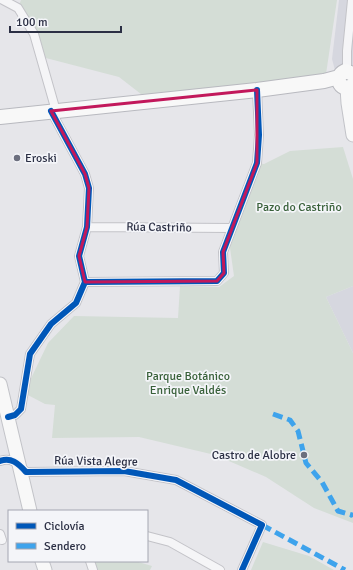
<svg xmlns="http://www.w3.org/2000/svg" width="353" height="570" font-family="Signika,sans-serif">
	<rect width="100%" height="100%" fill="#e6e6ea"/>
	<path fill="#d6d7df" d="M339,0H353V137L332,59Z
		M353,286V353L326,297Z"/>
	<path fill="#d4ddd6" d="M21,0H337L326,74L150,101L119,77L42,57L18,8Z
		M343,147L353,179V286L326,297L353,353V523L314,508L266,477L215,455L139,437L52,438L55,405L45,404L24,393L48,343L74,316L178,318L180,286L219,287L234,276L230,248L231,228L257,163L264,164L290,151Z
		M263,542L309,556L334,570H251Z
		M94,561H135L152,566L150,570H96Z"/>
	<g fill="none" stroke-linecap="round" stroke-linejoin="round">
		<g stroke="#c3c3c8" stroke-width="10">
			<path id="minor" d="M3,0L18,8L34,34L56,111
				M347,71V51L352,0
				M87,227L231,228
				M85,282L217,281L224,273L223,252L257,163L259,135L257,90
				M8,417L15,415L21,409L30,354L51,324L76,303L85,282L79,256L87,227L89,188L85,174L51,111
				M0,461C11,457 18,463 26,472L124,471L176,480L262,525L242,570
				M0,534L2,540
				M147,536L170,542L220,570
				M90,561L93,570"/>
		</g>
		<g stroke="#c2c3c8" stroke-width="15">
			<path id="primary" d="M347,88L348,103L353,135
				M0,384L30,511
				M42,561L45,570"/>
		</g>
		<g stroke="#b8b9bf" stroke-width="16">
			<path id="trunk" d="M353,74L345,71C332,77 342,94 353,85
				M0,117L257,90L324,81L339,77"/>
		</g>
		<use href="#minor" stroke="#f5f5f7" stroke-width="8"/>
		<use href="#primary" stroke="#f8f8f8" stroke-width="13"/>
		<use href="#trunk" stroke="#f8f8f8" stroke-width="14"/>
		<path stroke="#3ea3ec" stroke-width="5" stroke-dasharray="10 5" stroke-linecap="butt" d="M273,414L290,420L298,431L306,463L322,482L338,511L352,515L353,517
			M262,525L345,570"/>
		<g stroke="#f4f5f9" stroke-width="8">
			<path id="cycleway" d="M85,282L217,281L224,273L223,252L257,163L259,135L257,90
				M8,417L15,415L21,409L30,354L51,324L76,303L85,282L79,256L87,227L89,188L85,174L51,111
				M0,461C11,457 18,463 26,472L124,471L176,480L262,525L242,570"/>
		</g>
		<use href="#cycleway" stroke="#0057b8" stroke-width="6"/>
	</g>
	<path fill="none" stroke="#c2185b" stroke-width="3" stroke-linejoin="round" d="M257,90V163L223,252L224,273L217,281L85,282L79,256L87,227L89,188L85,174L51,111Z"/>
	<g fill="#6c6f7e" stroke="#f4f5f9" stroke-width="1.5">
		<circle cx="17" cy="158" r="4"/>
		<circle cx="304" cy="455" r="4"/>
	</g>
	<g text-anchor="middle" stroke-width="3.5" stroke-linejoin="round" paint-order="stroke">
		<g font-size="12" fill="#2b2f44" stroke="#f4f5f9" text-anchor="start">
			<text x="25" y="162">Eroski</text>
			<text x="296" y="459" text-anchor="end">Castro de Alobre</text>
		</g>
		<g font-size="12" fill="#386039" stroke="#f4f5f9">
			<text x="299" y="211">Pazo do Castriño</text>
			<text x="188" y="380">Parque Botánico<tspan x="188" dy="14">Enrique Valdés</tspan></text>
		</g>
		<g font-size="12" fill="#2b2f44" stroke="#f4f5f9">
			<text transform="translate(159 227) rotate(1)" y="4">Rúa Castriño</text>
			<text transform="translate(96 461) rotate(1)" y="4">Rúa Vista Alegre</text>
		</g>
	</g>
	<rect x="8" y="510" width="140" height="52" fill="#f4f5f9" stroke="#a4a6b1"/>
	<rect x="16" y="523" width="20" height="6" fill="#0057b8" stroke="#a4a6b1"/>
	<text x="44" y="530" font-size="12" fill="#2b2f44">Ciclovía</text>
	<rect x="16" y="543" width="20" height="6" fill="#3ea3ec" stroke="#a4a6b1"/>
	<text x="44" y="550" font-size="12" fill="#2b2f44">Sendero</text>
	<path d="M10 26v6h111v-6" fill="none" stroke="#2b2f44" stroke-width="2"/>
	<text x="16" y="26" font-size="12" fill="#2b2f44" stroke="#f4f5f9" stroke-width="3" paint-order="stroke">100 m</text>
</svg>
